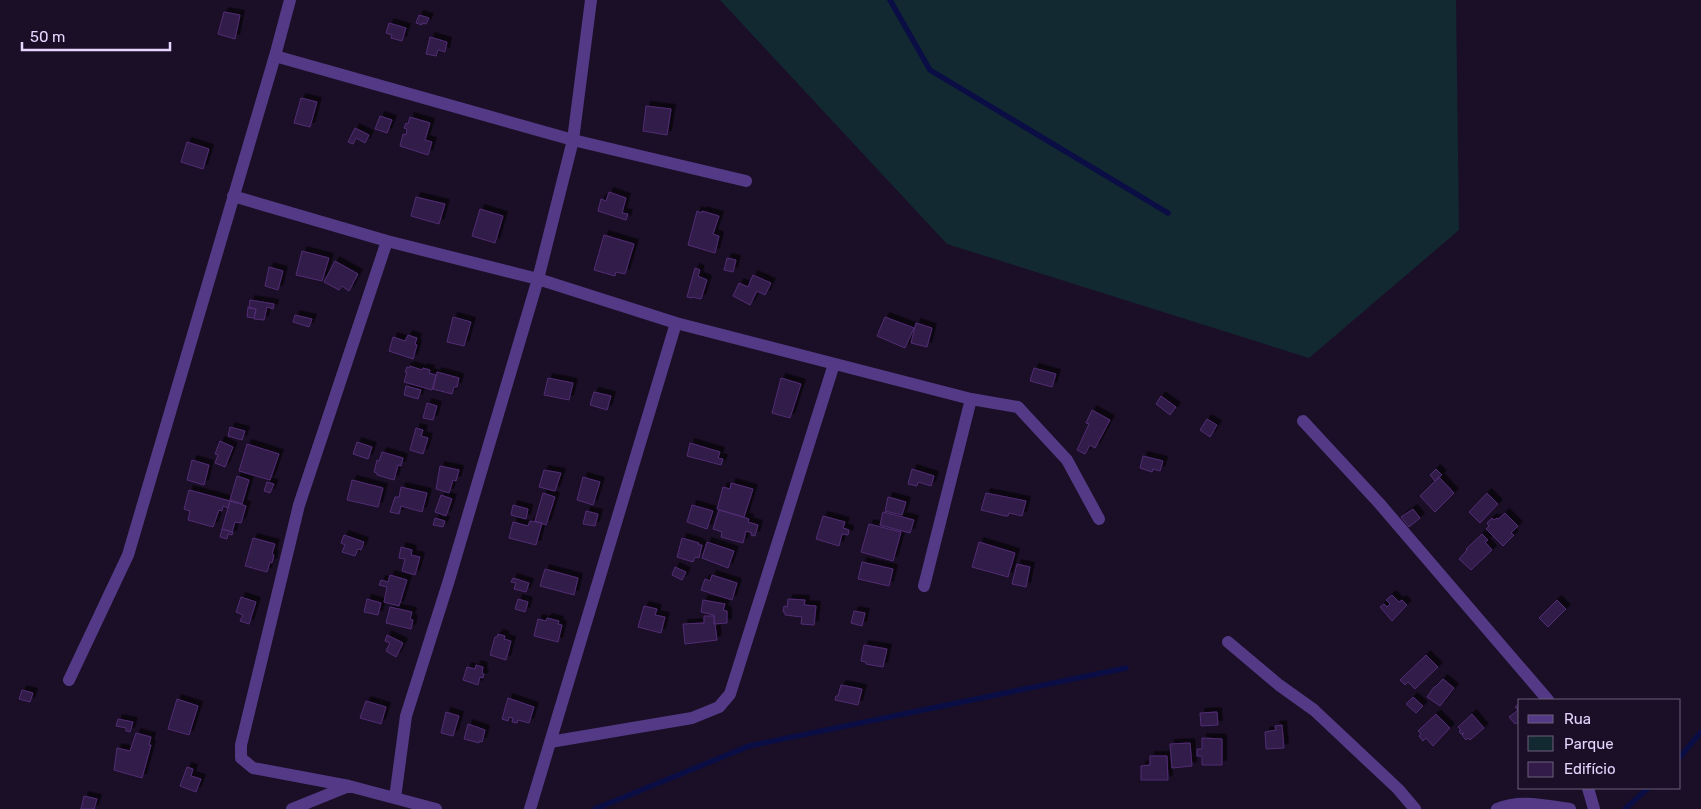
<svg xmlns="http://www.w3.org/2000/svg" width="1701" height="809" font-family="Rubik,sans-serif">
	<defs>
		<filter id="shadow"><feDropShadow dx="4.5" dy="-4.5" stdDeviation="0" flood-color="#0009"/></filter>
	</defs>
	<rect width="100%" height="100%" fill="#1b0f27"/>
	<path fill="#122931" d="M720,0H1456L1459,230L1309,358L947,244Z"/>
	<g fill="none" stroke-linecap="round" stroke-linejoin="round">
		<path stroke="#0a0e45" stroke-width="5.5" d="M890,0L930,70L1168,213
			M1680,757L1701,732
			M595,809L749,746L1126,668
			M1625,809L1648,788"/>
	</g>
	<path fill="#321b48" stroke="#512d74" filter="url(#shadow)" d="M224,12L240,15L235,39L218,34Z
		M419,15L429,18L426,24L422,23V25L416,23Z
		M389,23L406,28L402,41L391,38L392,35L386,33Z
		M430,37L447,42L445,52L438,50L436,56L426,54Z
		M301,98L317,102L310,127L294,123Z
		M646,106L671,109L667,135L643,131Z
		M380,116L392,120L387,133L375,129Z
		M410,117L430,123L425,140L432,142L428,155L400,146L403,134L406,135L407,129L404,128L406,123L408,124Z
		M355,128L369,135L365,143L356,138L353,144L348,142Z
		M187,142L209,149L203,169L181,162Z
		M609,192L626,198L622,213L628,214L626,220L598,211L601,199L606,201Z
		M416,197L445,204L439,224L411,216Z
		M480,209L503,216L495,243L472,236Z
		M697,211L701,213L702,211L719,216L713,234L719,236L715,253L688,245Z
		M604,235L634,244L625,274L616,272L615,276L594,270Z
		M302,251L329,258L322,281L296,275Z
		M727,258L736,260L733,272L724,270Z
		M335,261L358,274L349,291L342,286L339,290L324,282Z
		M269,267L283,271L278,290L265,286Z
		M695,268L700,270L698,276L707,280L701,299L692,297V298L687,297Z
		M753,275L771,283L765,295L757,291L750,305L733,296L739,283L748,287Z
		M250,300L274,304L273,309L267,307L264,320L254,319L256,309L249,308Z
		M248,307L256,309L254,318L247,317Z
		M295,315L312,319L309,327L293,322Z
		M453,317L471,322L464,346L447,342Z
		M885,317L914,328L905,348L877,336Z
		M916,323L932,328L927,347L911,343Z
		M408,335L417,338L415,344L417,345L413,359L389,351L393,337L405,341Z
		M410,366L422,370L423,368L430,370L429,373L436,375L432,390L404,382L407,372H405L407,367L409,368Z
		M1034,368L1056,374L1052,387L1030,381Z
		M437,372L459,378L457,387H454L452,394L433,389Z
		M548,378L573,383L569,400L544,395Z
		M781,378L801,384L790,418L772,413Z
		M406,386L421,390L418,399L404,395Z
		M594,392L611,396L607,410L590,405Z
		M1161,396L1176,407L1170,415L1156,404Z
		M427,403L437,406L433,420L423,418Z
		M1092,410L1110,420L1095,448L1090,445L1085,454L1077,450L1089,424L1086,423Z
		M1207,419L1217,425L1210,437L1200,430Z
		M230,427L245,431L242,440L228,436Z
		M416,428L423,430L421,436L428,438L423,454L410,450Z
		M220,441L233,447L225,467L215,463L218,455L215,454Z
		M357,442L372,447L368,459L353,454Z
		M690,443L720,452L718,458L723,459L721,465L687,456Z
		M247,444L279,454L270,480L239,471Z
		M382,452L403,458L401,466L398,465L394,480L377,475V473L374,472L377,460L379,461Z
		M1143,456L1163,461L1160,471L1153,469L1152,472L1140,468Z
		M192,460L209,465L204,485L187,480Z
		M440,466L459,470L456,481L453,480L449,493L436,489Z
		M912,469L934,476L931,486L918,482L917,486L908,484Z
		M1436,469L1442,475L1435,481L1430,475Z
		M544,470L561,473L555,491L539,487Z
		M237,476L249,480L242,504L230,500Z
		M583,477L600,482L593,505L577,500Z
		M1439,477L1454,493L1435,512L1420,496Z
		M352,480L383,488L378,507L347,500Z
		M267,482L274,484L270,493L264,491Z
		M731,483L753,489L744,517L717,509L723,487L730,489Z
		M401,487L427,493L422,512L401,506L399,514L390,512L395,497H399Z
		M189,490L230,501L228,508L223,506L222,511L219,510L213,527L188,520L190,511L184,509Z
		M543,493L555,497L546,525L535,521Z
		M986,493L1026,501L1022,516L1009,513L1008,516H1005L981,510Z
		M1487,493L1498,504L1480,523L1469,512Z
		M441,495L452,499L446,516L435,512Z
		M888,497L906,502L902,515L885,511Z
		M230,501L246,506L241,523L235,522L232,532L222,529Z
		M513,505L528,509L526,519L511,515Z
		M692,505L713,511L707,529L687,522Z
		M1413,509L1420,518L1409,527L1401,517Z
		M719,510L749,519L748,522L758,525L755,536L751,535L752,533L746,531L743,543L721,537L722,532L713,529Z
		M586,511L598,514L595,526L583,524Z
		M883,512L914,520L910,533L880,525Z
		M1505,513L1518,526L1511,533L1514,535L1503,546L1486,529L1489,526L1487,523L1492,518L1494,520L1497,518L1498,519Z
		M823,516L845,522L843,528L849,530L848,535L842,534L839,546L816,539Z
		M435,518L445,521L443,527L433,525Z
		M530,521L542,523L536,545L509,538L513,522L528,526Z
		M869,524L901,532L893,561L861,552Z
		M222,529L233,532L232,535L228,534L227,539L220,537Z
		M1482,534L1488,540L1485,542L1492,550L1471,570L1459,559L1467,550L1466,549Z
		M344,535L364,542L361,550L358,549L355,556L342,552L345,545L341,543Z
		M253,538L275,544L272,554L274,555L272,563L270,562L267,572L245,566Z
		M682,538L699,543L698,545H702L699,558L695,557L693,562L677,557Z
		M707,542L734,551L728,568L702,558Z
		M979,542L1015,553L1008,577L972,567Z
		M401,547L412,550L411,555L420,557L415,575L402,571L405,559L399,558Z
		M862,562L893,569L889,586L858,579Z
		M1017,564L1030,567L1026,587L1012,584Z
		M675,567L686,572L682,580L672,575Z
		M545,569L578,578L574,595L540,586Z
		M390,575L407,580L399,606L384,602L387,587L379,585L381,580L388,582Z
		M712,575L737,583L732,600L701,590L705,579L710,581Z
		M513,578L529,583L526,592L514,589L516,583L511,582Z
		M1392,595L1399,602L1402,600L1407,605L1392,621L1380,607L1384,604L1387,607L1390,604L1386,600Z
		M241,597L256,602L249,624L240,621L243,615L236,612Z
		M367,599L381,603L378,615L364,612Z
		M518,599L528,602L525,612L515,609Z
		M788,599L805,600L804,605L816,606L814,625L801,624L802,617L785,615V612H783L784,606L787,607Z
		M703,600L725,604L723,610L727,611V623L714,624V615L701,612Z
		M1557,600L1566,609L1548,627L1539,618Z
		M644,606L657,609L655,615L665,617L661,633L638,627Z
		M390,607L412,612L410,619L413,620L411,629L386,623Z
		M854,611L865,613L862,626L851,623Z
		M704,616H714L717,640L685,644L683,624L704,623Z
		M547,618L559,621L558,624L562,625L558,642L534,636L538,619L546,621Z
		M498,634L505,636L504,639L511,641L506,660L490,655L495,637H497Z
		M387,635L403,643L396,657L386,651L390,643L385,641Z
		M864,645L887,649L883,667L866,664V662L861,661Z
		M1426,655L1438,667L1415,689L1408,682L1405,685L1400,680Z
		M476,665L483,667L482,673L484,674L483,678L480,677L478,685L463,680L467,667L475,669Z
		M1443,679L1454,688L1440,706L1427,697L1434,687H1435Z
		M841,685L862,689L858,705L835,700L836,696H838Z
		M22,690L33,693L30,702L19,699Z
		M1413,697L1423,706L1416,713L1406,704Z
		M508,698L534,707L529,723L518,720L517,723L512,722L513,718L509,717L508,721L502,719Z
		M177,699L198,706L189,735L168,729Z
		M366,701L386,707L381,724L360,718Z
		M1520,703V721L1515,724L1509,717L1518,710L1515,707Z
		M446,712L459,716L453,736L441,733Z
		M1217,712L1218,725L1201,726L1200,713Z
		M1436,714L1450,728L1433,746L1426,738L1423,741L1419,736L1421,734L1418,731Z
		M1472,714L1484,728L1470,740L1468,738L1466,740L1462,735L1464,733L1461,734L1459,731L1461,730L1458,727Z
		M118,719L133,722L130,732L126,731V728L116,726Z
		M468,724L485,730L482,742L479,741V743L464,739Z
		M1282,725L1284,748L1266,749L1265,732L1276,730L1275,726Z
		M136,733L151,737L149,745H151L142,778L114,770L117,748L130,751Z
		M1202,738L1222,739V765H1202V756H1197V749H1202Z
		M1190,743L1192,766L1172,768L1170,744Z
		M1150,756H1167L1168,780H1141V766L1150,765Z
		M187,767L193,769L191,776L201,779L196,792L180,786Z
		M84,796L97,799L94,809H81Z"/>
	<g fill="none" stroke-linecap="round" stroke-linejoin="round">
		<path stroke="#543a86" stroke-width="12" d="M275,56L573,140L746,181
			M233,196L387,241L538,279L676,323L971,399L1018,407L1067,460L1099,519
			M387,241L299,505L241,745V758L253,768L349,786L436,809
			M1303,421L1379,503L1548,700
			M924,586L971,399
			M1228,642L1279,685L1314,710L1398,789L1415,809
			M69,680L128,555L275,56L290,0
			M550,742L692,718L719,707L730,694L834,364
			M1588,788L1594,809
			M395,798L406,716L449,580L538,279L573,140L591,0
			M292,809L349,786
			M530,809L676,323
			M1497,809C1521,799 1546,806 1570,809"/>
	</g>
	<rect x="1518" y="699" width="162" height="90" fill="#1b0f27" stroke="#6d5e7d"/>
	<rect x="1528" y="715" width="25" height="8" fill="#543a86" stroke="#6d5e7d"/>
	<text x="1564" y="724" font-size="15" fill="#e7d5ff">Rua</text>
	<rect x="1528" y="736" width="25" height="15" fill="#122931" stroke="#6d5e7d"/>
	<text x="1564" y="749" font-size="15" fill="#e7d5ff">Parque</text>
	<rect x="1528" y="762" width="25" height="15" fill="#321b48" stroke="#6d5e7d"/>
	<text x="1564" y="774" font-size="15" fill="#e7d5ff">Edifício</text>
	<path d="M22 42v8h148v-8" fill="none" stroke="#e7d5ff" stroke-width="2.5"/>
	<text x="30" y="42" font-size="15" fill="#e7d5ff" stroke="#1b0f27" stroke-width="4" paint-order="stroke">50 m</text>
</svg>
